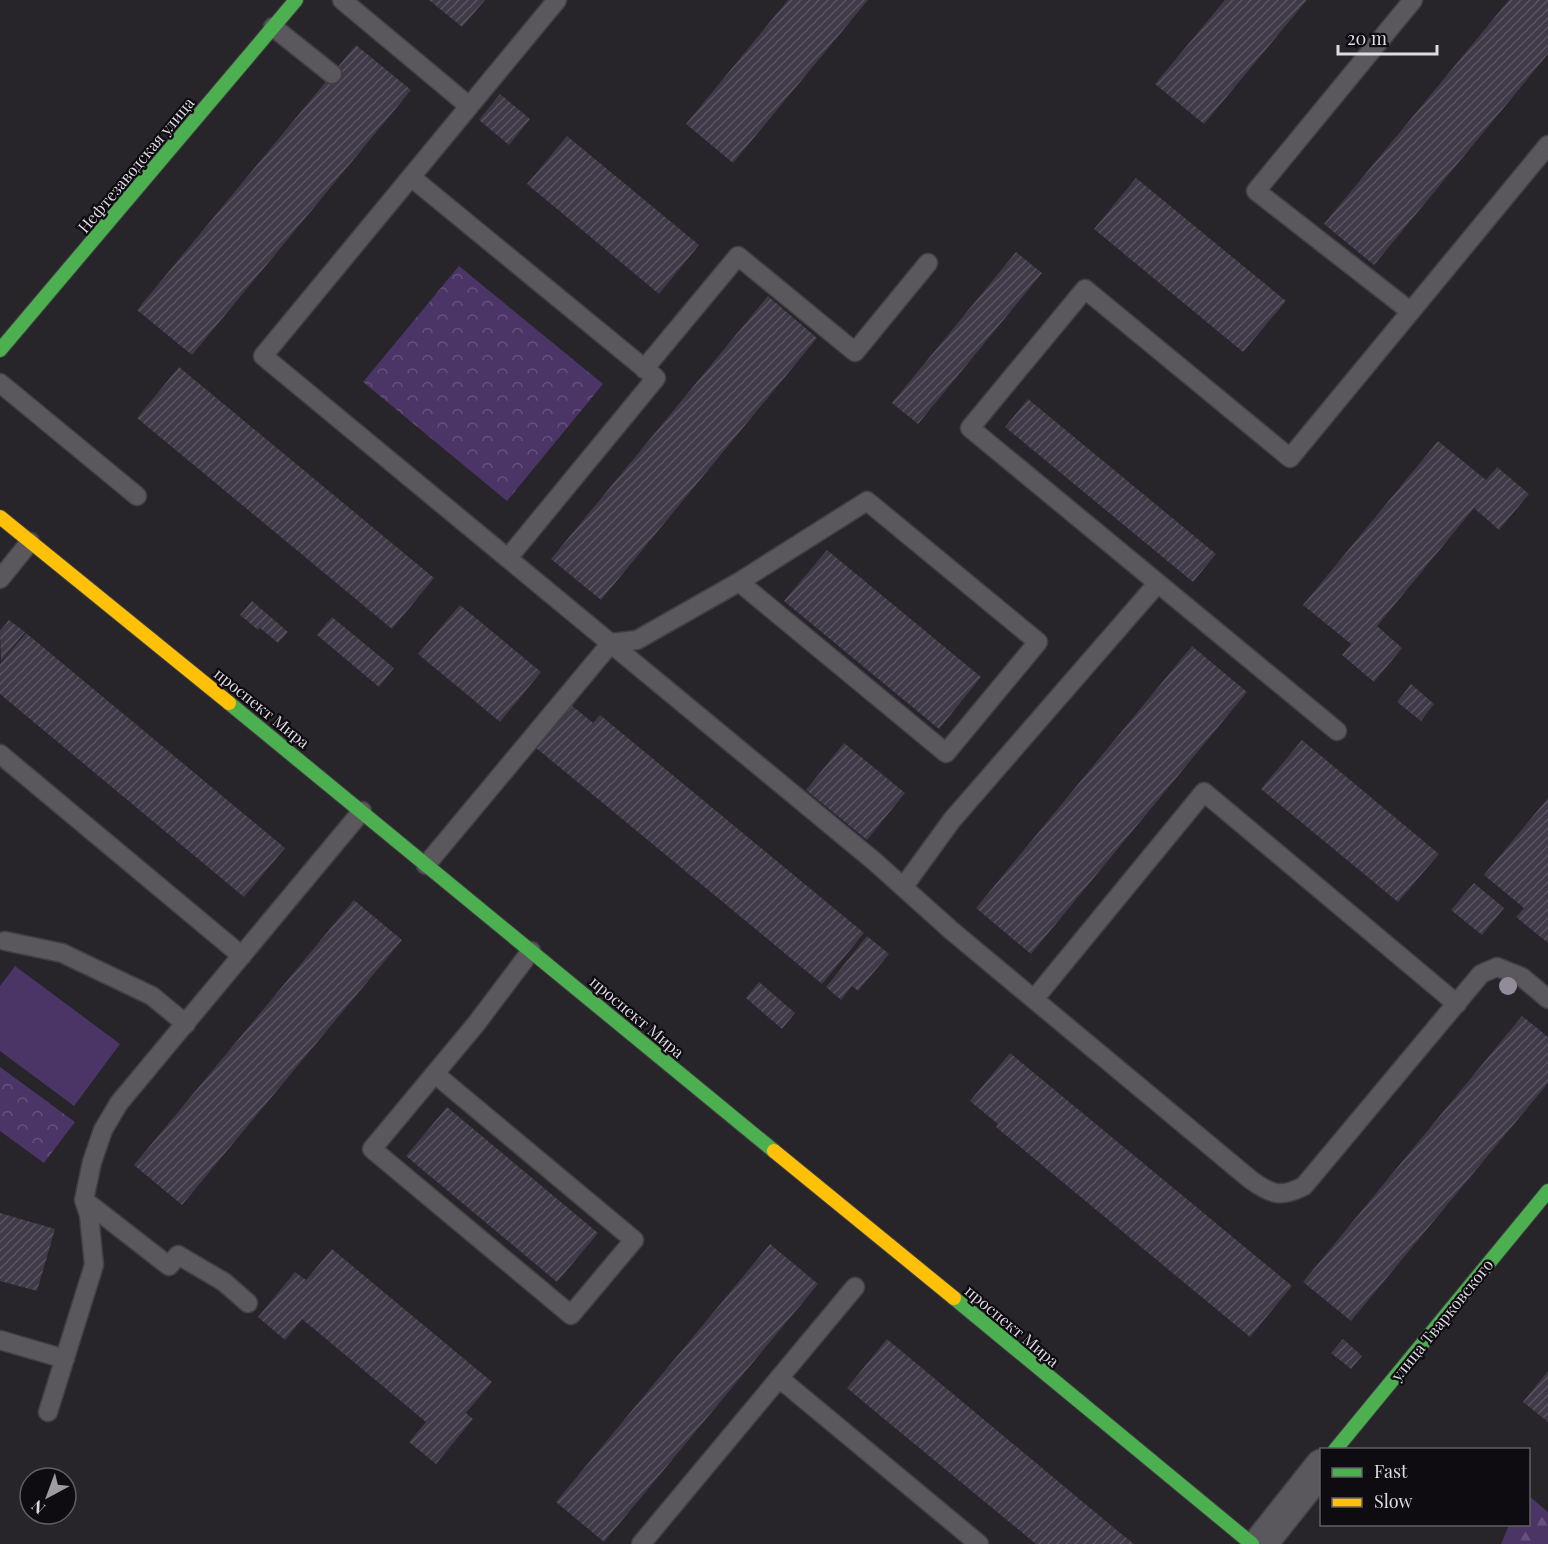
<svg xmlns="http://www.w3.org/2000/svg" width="1548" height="1544" font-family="'Playfair Display',serif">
	<defs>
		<pattern id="forest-firs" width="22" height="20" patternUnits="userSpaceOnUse" patternTransform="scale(1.5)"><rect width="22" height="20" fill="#4b3567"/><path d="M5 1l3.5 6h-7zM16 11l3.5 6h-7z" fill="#64527d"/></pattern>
		<pattern id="park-crowns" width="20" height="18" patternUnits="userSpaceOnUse" patternTransform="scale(1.5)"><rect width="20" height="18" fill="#4b3567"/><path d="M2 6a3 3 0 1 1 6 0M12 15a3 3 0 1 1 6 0" fill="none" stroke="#64527d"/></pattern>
		<pattern id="building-hatch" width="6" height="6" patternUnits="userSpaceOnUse" patternTransform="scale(1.5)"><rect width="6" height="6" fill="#403948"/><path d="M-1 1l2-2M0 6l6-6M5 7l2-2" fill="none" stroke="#5b5562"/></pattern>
	</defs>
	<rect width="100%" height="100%" fill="#27242a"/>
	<path fill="url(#forest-firs)" d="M1529,1496L1548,1512V1544H1501L1509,1525L1528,1524Z"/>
	<path fill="url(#park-crowns)" d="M459,266L603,384L507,501L363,382Z
		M0,1067L75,1122L44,1163L0,1131Z"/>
	<path fill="#4b3567" d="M15,966L120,1044L74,1106L0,1051V986Z"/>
	<path fill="url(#building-hatch)" d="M429,0H485L462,27Z
		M788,0H868L733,163L686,124Z
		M1225,0H1307L1204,124L1155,84Z
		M1509,0H1548V54L1374,265L1324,224Z
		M356,45L411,90L192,355L137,310Z
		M500,94L530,119L509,145L479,120Z
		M567,136L699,245L659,294L527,184Z
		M1136,178L1286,301L1243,352L1094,229Z
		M1016,252L1042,273L918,424L892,403Z
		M768,296L817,338L601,600L551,559Z
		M179,367L434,578L392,629L137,418Z
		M1028,399L1216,554L1193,582L1005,427Z
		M1438,441L1486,480L1497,467L1529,494L1499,530L1474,508L1377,626L1402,648L1374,682L1342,655L1351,644L1303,605Z
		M827,550L981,677L939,729L784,601Z
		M252,601L288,632L278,643L260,628L258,630L240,615Z
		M460,605L541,672L500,722L418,654Z
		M332,617L394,668L379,687L317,635Z
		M9,620L25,632L1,661L0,631Z
		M26,633L285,848L244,897L0,694V664Z
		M1192,646L1247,692L1031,954L976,908Z
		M1411,684L1434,704L1421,721L1397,702Z
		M570,704L593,723L600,715L864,933L822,984L535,747Z
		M1302,740L1439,854L1398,902L1261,789Z
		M844,743L905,793L867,840L806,790Z
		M1548,798V943L1516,917L1524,908L1484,875Z
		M1474,883L1504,908L1482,935L1451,910Z
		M354,900L402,940L182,1205L134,1165Z
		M867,936L889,954L858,991L852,986L841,1000L826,987Z
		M759,982L795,1013L782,1029L746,998Z
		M1522,1016L1548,1037V1083L1351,1321L1303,1282Z
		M1010,1053L1292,1286L1250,1337L996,1127L998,1124L970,1101Z
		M447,1107L598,1233L557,1282L406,1156Z
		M0,1213L55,1229L37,1291L0,1281Z
		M770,1244L818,1284L604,1542L556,1502Z
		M332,1249L492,1382L466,1413L473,1419L436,1464L409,1442L426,1422L302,1319L285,1340L258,1317L295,1272L306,1280Z
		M887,1339L1119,1532L1134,1544H1036L883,1418L847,1388Z
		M1343,1339L1362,1356L1351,1369L1331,1353Z
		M1548,1371V1422L1523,1402Z"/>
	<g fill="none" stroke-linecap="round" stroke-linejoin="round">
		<g stroke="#413f44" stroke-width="21">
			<path id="lane" d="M342,0L469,106
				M557,0L263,356L874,861L952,931L1251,1180C1272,1195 1281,1198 1304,1186L1481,974L1497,967L1522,977L1548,999
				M273,27L332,74
				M411,177L656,378L508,558
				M1410,311L1256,191L1413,0
				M644,369L738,256L855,352L928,263
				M0,383L137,496
				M0,579L30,542
				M1337,731L970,428L1085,289L1290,458L1548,145
				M0,754L242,956
				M426,865L611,643L637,640L739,582L867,501L1038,642L946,753L739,582
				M904,886L952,820L1157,584
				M5,941L62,953L152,996L186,1024
				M1035,998L1204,792L1457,1004
				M435,1074L634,1240L571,1315L372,1149L476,1024L531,951
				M84,1200L169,1266L178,1255L224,1282L248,1303
				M0,1340L65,1359
				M779,1378L979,1544
				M48,1412L94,1265L89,1215L84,1200L92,1162L103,1130L119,1103L362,811
				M641,1544L855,1287"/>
		</g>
		<g stroke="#413f44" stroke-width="36">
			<path id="street" d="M1260,1544L1322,1466"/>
		</g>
		<g stroke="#413f44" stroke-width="16">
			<path id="fast" d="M0,350L296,0
				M229,703L774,1151
				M954,1298L1252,1544
				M1335,1450L1548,1191"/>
		</g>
		<g stroke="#413f44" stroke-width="16">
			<path id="slow" d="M0,517L229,703
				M774,1151L954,1298"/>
		</g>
		<use href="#lane" stroke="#5a585c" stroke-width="18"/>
		<use href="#street" stroke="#5a585c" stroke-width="33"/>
		<use href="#fast" stroke="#4caf50" stroke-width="14"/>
		<use href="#slow" stroke="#ffc107" stroke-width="14"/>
	</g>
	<circle fill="#918b9a" cx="1508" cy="986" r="9"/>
	<g text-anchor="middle" stroke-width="4.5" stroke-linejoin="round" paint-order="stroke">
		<g font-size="16" fill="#dedbe3" stroke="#0e0c11">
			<text transform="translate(136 165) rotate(-50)" y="6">Нефтезаводская улица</text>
			<text transform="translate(262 708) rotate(39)" y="6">проспект Мира</text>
			<text transform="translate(637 1017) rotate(40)" y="6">проспект Мира</text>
			<text transform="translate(1442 1320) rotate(-51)" y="6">улица Тварковского</text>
			<text transform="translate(1012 1326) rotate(40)" y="6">проспект Мира</text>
		</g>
	</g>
	<rect x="1320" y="1448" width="210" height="78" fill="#0e0c11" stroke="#615f65" stroke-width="1.5"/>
	<rect x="1332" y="1468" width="30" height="9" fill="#4caf50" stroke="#615f65" stroke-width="1.5"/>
	<text x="1374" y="1478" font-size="18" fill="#dedbe3">Fast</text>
	<rect x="1332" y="1498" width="30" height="9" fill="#ffc107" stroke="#615f65" stroke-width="1.5"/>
	<text x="1374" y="1508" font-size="18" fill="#dedbe3">Slow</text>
	<g transform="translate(48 1496) rotate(221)"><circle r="28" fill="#0e0c11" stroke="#615f65" stroke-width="1.5"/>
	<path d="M0-4.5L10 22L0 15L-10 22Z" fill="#9e9ba2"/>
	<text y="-9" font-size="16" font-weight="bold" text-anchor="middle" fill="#dedbe3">N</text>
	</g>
	<path d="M1338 45v9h99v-9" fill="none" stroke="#dedbe3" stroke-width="3"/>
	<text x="1347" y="45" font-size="18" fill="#dedbe3" stroke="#0e0c11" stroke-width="4.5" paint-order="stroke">20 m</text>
</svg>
